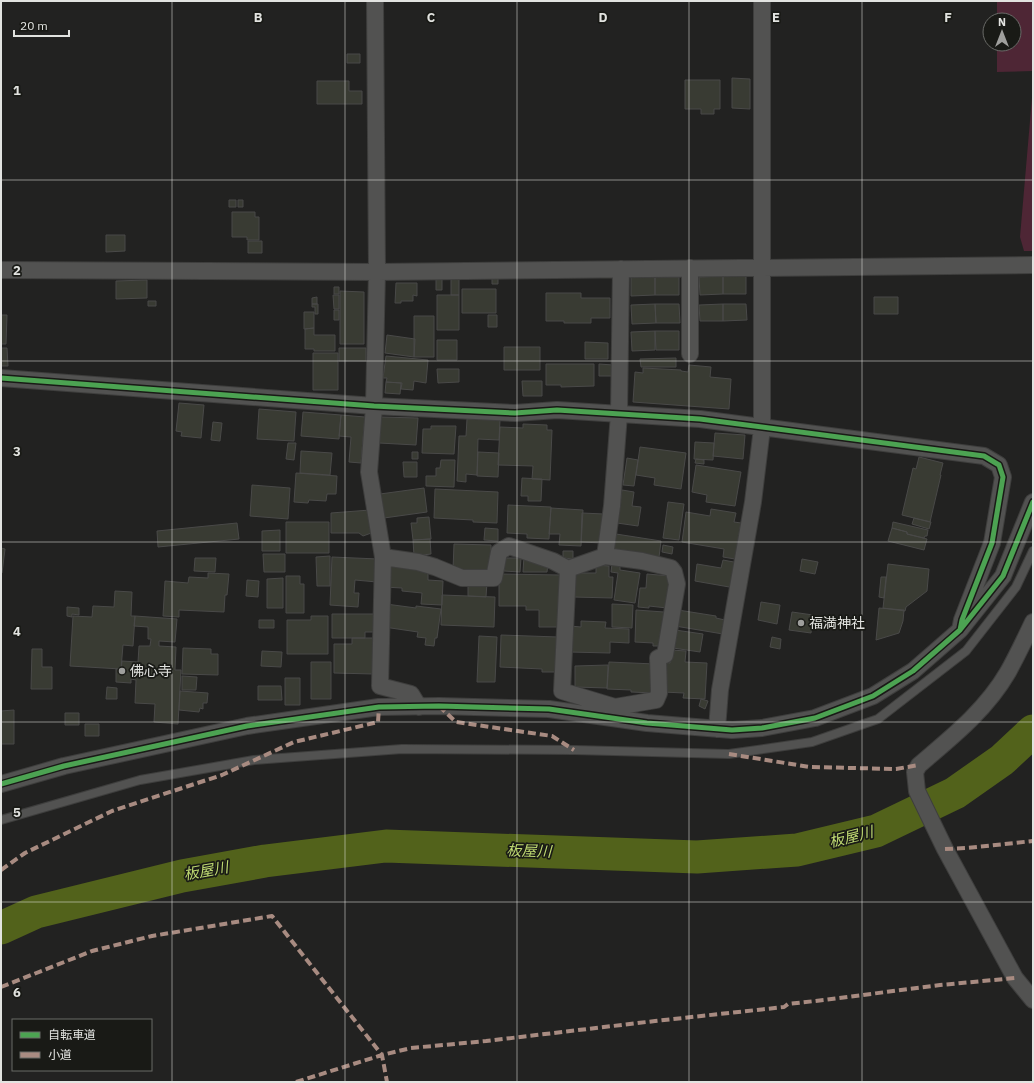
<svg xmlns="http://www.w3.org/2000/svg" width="1034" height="1083" font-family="'IBM Plex Sans','Noto Sans JP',sans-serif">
	<rect width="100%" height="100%" fill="#222221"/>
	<path fill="#4e2635" d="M997,1H1033V71L997,72V44H1014V20H997Z
		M1033,86V251H1024L1020,237Z"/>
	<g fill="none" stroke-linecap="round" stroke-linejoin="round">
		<path stroke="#52621b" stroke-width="33" d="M1,928L36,912L182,876L265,861L386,846L697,857L797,850L876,831L955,793L1002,760L1033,731"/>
	</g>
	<path fill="#393b33" stroke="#494948" d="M347,54H360V63H347Z
		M732,78L750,79V109L732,108Z
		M685,80H720V109H714V114H701V109H685Z
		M317,81H349V91H362V104H317Z
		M229,200H236V207H229Z
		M238,200H243V207H238Z
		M232,212H255V217H259V240H247V237H232Z
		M106,235H125V251L106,252Z
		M248,241H262V253H248Z
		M723,276H746V294H723Z
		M723,276V294L700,295L699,277Z
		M436,277H442V290H436Z
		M451,277H459V295H451Z
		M492,277H498V284H492Z
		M631,277H655V295L631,296Z
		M655,277H679V295H655Z
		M147,280V298L116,299V281Z
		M396,283H417V296L413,295V301H401V303H395Z
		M334,287H339V294H334Z
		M462,289H496V313H462Z
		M340,291L364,292V344H340Z
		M546,293H581V298H610V318H591V323H564V321H546Z
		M333,295H339V309H334Z
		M437,295H459V330H437Z
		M317,297V304H312V298Z
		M874,297H898V314H874Z
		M148,301H156V306H148Z
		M312,304H318V314H315V307H312Z
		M655,304L656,323L632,324L631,305Z
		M655,304H679L680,323H656Z
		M723,304H746L747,320L723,321Z
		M723,304V321H700L699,305Z
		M334,310H339V320H334Z
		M304,312H314V328L304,329Z
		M1,315H7L6,344H1Z
		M488,315H497V327H488Z
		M414,316H434V357H414Z
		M314,328V335H335V351H314V349H305V329Z
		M655,331H679V350H656Z
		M655,331V350L632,351L631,332Z
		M387,335L415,339L414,357L385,353Z
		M437,340H457V360H437Z
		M585,342L608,343V359H585Z
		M504,347H540V370H504Z
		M1,348H7L8,366H1Z
		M339,348H366V361H339Z
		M313,353H338V390H313Z
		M386,356L428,360L426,383L414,381L413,390L401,389L402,383L386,382L387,378H383Z
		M676,358V367H641L640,359Z
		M546,364H594V386L561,387V385H546Z
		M599,364L613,365V376H599Z
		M689,365L711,367L710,377L731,379L729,409L633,402L635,372L643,373V368L681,370V371L688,372Z
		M437,369H459V382L438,383Z
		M522,381H542V396H523Z
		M386,382L401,383L400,394L385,393Z
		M179,403L204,405L201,438L181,436L182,432L176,431Z
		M259,409L296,412L294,441L257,439Z
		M303,412L341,415L339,439L301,436Z
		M341,415L365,417L361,463L349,462L351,437L339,436Z
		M381,417L418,418L416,445L379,443Z
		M467,419L500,420L499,440L478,439L477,475L466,474V482L457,481L459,436H466Z
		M213,422L222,423L220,441L211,440Z
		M523,424L547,425V430H552L550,480L532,479L533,466L498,465L500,427L523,428Z
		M431,426H456L454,454L422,453L423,429H431Z
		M715,433L745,435L743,459L713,456Z
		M695,442L714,443L713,460L694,459Z
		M288,443H296L294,460L286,459Z
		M640,447L686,453L681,489L654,485L655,478L636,475Z
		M301,451L332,453L330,475L300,473Z
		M412,452H418V459H412Z
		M478,452L499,453L498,477L477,476Z
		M919,457L943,463L940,475H941L930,522L902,515L913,468L916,469Z
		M627,458L638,460L634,486L623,485Z
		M696,459L704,460V464L695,463Z
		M441,460H455L454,487L426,486V476H436V468H440Z
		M403,462H417V477H404Z
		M696,465L741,472L735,506L706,502L707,495L692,492Z
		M296,473L337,476L336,494H327L326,501L309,500L308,503L294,502Z
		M522,478L542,479L541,501H528V496H521Z
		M252,485L290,488L288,519L250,516Z
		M424,488L427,512L384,518L380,494Z
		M435,489L498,492L497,523L473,522V520L434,518Z
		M622,490L634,492L632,506L641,507L638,526L617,523Z
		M668,502L684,504L679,540L663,538Z
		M508,505L551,507L549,539L527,538V534L507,533Z
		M551,508L583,510L581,546L559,545L560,534H549Z
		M711,509L736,513L734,522L741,523L735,559L723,557L724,549L682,542L686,512L710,516Z
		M370,510L374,532L363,536L359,533H331V513Z
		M582,513L604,514L602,543L581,542Z
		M429,517L431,539L413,540L411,523H417V518Z
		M914,518L931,522L929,529L912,524Z
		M286,522H329V553H286Z
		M893,522L928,530L927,536H925L924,538L907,534V532L892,528Z
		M237,523L239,539L158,547L157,531Z
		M485,528L498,529V541L484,540Z
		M892,528L907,532V534L927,539L924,550L888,541Z
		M280,530V551H262V531Z
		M616,534L661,541L659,557L614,551Z
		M430,539L431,554L414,556L413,540Z
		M454,544L491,545V550H494L489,573L453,570Z
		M663,545L673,547L672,554L662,552Z
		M1,548L5,549L2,573H1Z
		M563,551H573V559L563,558Z
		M263,554H285V572H264Z
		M330,556V586H317L316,557Z
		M524,556L548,563L547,572H523Z
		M332,557L378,559L377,582L355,580L354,593H359L358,607L330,605Z
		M195,558H216L215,572L194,571Z
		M505,558H521L520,572L504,571Z
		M802,559L818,562L815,574L800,571Z
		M723,560L739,563L735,588L695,581L697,564L721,568Z
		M612,564L620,565V570L640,573L635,603L614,600L618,573L611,572Z
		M888,564L929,569L927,591L906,607L905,611L883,608Z
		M386,565L428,567V580L443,581L442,605L421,604L422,593L402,591V588L384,587Z
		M596,565L609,566V577H613L612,598L573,597L574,573H596Z
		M208,573L229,574L227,595H225L224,612L179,610V617L163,616L165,581L188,583L189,577L208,578Z
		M499,574L560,575V627H539V610H526V606H499Z
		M647,574L670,576L667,608L649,606V608L638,607L640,588H646Z
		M286,576H300V584H304V613H286Z
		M881,577H886L884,598L879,597Z
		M283,578V608H267V579Z
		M247,580L259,581L258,597L246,596Z
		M468,581L487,582L486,597L468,596Z
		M115,591L132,592L131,616H135L133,646L123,645L121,669L70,666L73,616L92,617L93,606L114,607Z
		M442,595L495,597L494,627L441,625Z
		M761,602L780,605L777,624L758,620Z
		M386,604L416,608V606L441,609L437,638H435L434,646L425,645L426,638L417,637L418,632L384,627Z
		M612,604L633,605L632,628L612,627Z
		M67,607L79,608V615L72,614V617L67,616Z
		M879,608L904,610L903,621L899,633L876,640Z
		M636,610L664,612L662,646H653V643L635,642Z
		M678,610L716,616V618L725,620L723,634L675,626Z
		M792,612L813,615L811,633L789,630Z
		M332,614H376L375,632H365V638H332Z
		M135,616L177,619L175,642L159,641V646L176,647L175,670H181L178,724L154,722L155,704L135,703L136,680L131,679V683L116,682V669H121L122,661L138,662L139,646H150L151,639H148V627L134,626Z
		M311,616H328V654H287V620H311Z
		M259,620H274V628H259Z
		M581,621L606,622L605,628L629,629V643L610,642V653L569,652L570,626L581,627Z
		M675,630L703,634L700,652L673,648Z
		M501,635L558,637L557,672H542V669L500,667Z
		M479,636L497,637L495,682H477Z
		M772,637L781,639L780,649L770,647Z
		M352,638H373V674L334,673V644H352Z
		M183,648L211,649V654H218V675L182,674Z
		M32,649H42V667H52V689H31Z
		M671,650L686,651L685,662L707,663L705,699L683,698L684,693L663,692L665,662L670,663Z
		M262,651L282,652L281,667L261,666Z
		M311,662H331V699H311Z
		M609,662L655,664L654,693L631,692V690L607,689Z
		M608,665L607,688L575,687V666Z
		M182,676L197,677L196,690H182Z
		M285,678H300V705H285Z
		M258,686H281L282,700H258Z
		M107,687L117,688V699H106Z
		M180,691L208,693L207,703H203V709L200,708L199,712L179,710Z
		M701,699L708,701L705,709L699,706Z
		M14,710V744H1V711Z
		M65,713H79V725H65Z
		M85,724H99V736H85Z"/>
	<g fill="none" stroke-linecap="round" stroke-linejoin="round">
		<g stroke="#3e3e3d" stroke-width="10">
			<path id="lane" d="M1,820L140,780L254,760L402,749L574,750L729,754L812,742L878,719L966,651L1016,587L1033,551"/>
		</g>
		<g stroke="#3e3e3d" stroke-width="18">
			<path id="street" d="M375,1L377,272L374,406L369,472L383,557L380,686L411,694L419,707
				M690,268V354
				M1,270L377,272L1033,265
				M1,378L374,406L515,413L557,410L700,419L984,456L999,465L1003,477L992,543L962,620L960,630
				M605,556L612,506L619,414L621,269
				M383,557L418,562L435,567L462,578H494L499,552L509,546L553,561L568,569L605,556L642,561L671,568L674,572L677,584L665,655L658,658L659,693L656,700L615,707L614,718
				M568,569L562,691L615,707
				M1033,622C1025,639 1017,656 1008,672C986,710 952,737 919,765L915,772L917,791L945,849L1015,978L1033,1000
				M717,729L720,690L753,502L762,428V1
				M1,784L64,766L247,726L379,707L439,706L549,709L647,723L732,730L762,728L815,718L873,696L913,671L960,630L1003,576L1033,502"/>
		</g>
		<use href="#lane" stroke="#525251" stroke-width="8"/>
		<use href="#street" stroke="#525251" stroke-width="16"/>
		<path stroke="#a88b81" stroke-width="4" stroke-dasharray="8 4" stroke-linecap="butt" d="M439,706L456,722L552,736L574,750
			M729,754L810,767L896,769L919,765
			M945,849L967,848L1033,841
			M1,870L25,853L112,811L222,775L294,742L378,722L379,707
			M1,987L92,951L152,936L272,916L382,1055L387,1082
			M296,1082L382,1055L411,1048L486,1041L655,1021L784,1007L788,1004L824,1000L940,985L1015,978"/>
		<g stroke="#191a16" stroke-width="8">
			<path id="cycleway" d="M1,378L374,406L515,413L557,410L700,419L984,456L999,465L1003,477L992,543L962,620L960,630
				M1,784L64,766L247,726L379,707L439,706L549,709L647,723L732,730L762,728L815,718L873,696L913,671L960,630L1003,576L1033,502"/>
		</g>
		<use href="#cycleway" stroke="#4ca352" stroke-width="5"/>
	</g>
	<path fill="none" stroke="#e2e3e0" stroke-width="1" stroke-opacity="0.55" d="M172,1V1082M345,1V1082M517,1V1082M689,1V1082M862,1V1082M1,180H1033M1,361H1033M1,542H1033M1,722H1033M1,902H1033"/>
	<g fill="#9f9f9d" stroke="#191a16" stroke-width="1.5">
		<circle cx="801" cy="623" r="4"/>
		<circle cx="122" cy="671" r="4"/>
	</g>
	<g text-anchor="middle" stroke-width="3.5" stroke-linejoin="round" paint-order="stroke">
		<g font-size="14" fill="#e2e3e0" stroke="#191a16" text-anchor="start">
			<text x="809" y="628">福満神社</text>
			<text x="130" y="676">佛心寺</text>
		</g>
		<g font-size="15" font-style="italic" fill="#bfda72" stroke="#191a16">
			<text transform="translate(851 837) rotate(-14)" y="5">板屋川</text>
			<text transform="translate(529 851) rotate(2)" y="5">板屋川</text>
			<text transform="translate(206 871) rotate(-10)" y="5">板屋川</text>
		</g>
	</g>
	<g font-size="13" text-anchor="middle" font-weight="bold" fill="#e2e3e0" stroke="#191a16" stroke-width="3.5" stroke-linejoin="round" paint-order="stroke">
		<text x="258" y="22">B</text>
		<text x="431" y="22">C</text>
		<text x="603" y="22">D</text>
		<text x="776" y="22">E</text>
		<text x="948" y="22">F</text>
		<text x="17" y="95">1</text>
		<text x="17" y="275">2</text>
		<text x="17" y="456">3</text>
		<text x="17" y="636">4</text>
		<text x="17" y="817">5</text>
		<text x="17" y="997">6</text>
	</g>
	<rect width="1034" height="1083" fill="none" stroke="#e2e3e0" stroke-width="4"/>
	<rect x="12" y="1019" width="140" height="52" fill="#191a16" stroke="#696a67"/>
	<rect x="20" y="1032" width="20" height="6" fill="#4ca352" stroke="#696a67"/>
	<text x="48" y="1039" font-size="12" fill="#e2e3e0">自転車道</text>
	<rect x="20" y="1052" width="20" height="6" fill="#a88b81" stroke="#696a67"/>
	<text x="48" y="1059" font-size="12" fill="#e2e3e0">小道</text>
	<g transform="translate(1002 32)"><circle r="19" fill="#191a16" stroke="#696a67"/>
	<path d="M0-3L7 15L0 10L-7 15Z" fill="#9f9f9d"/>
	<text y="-6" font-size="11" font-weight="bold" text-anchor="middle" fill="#e2e3e0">N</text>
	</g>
	<path d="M14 30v6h55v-6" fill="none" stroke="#e2e3e0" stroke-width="2"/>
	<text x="20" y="30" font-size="12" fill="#e2e3e0" stroke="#191a16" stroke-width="3" paint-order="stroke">20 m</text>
</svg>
